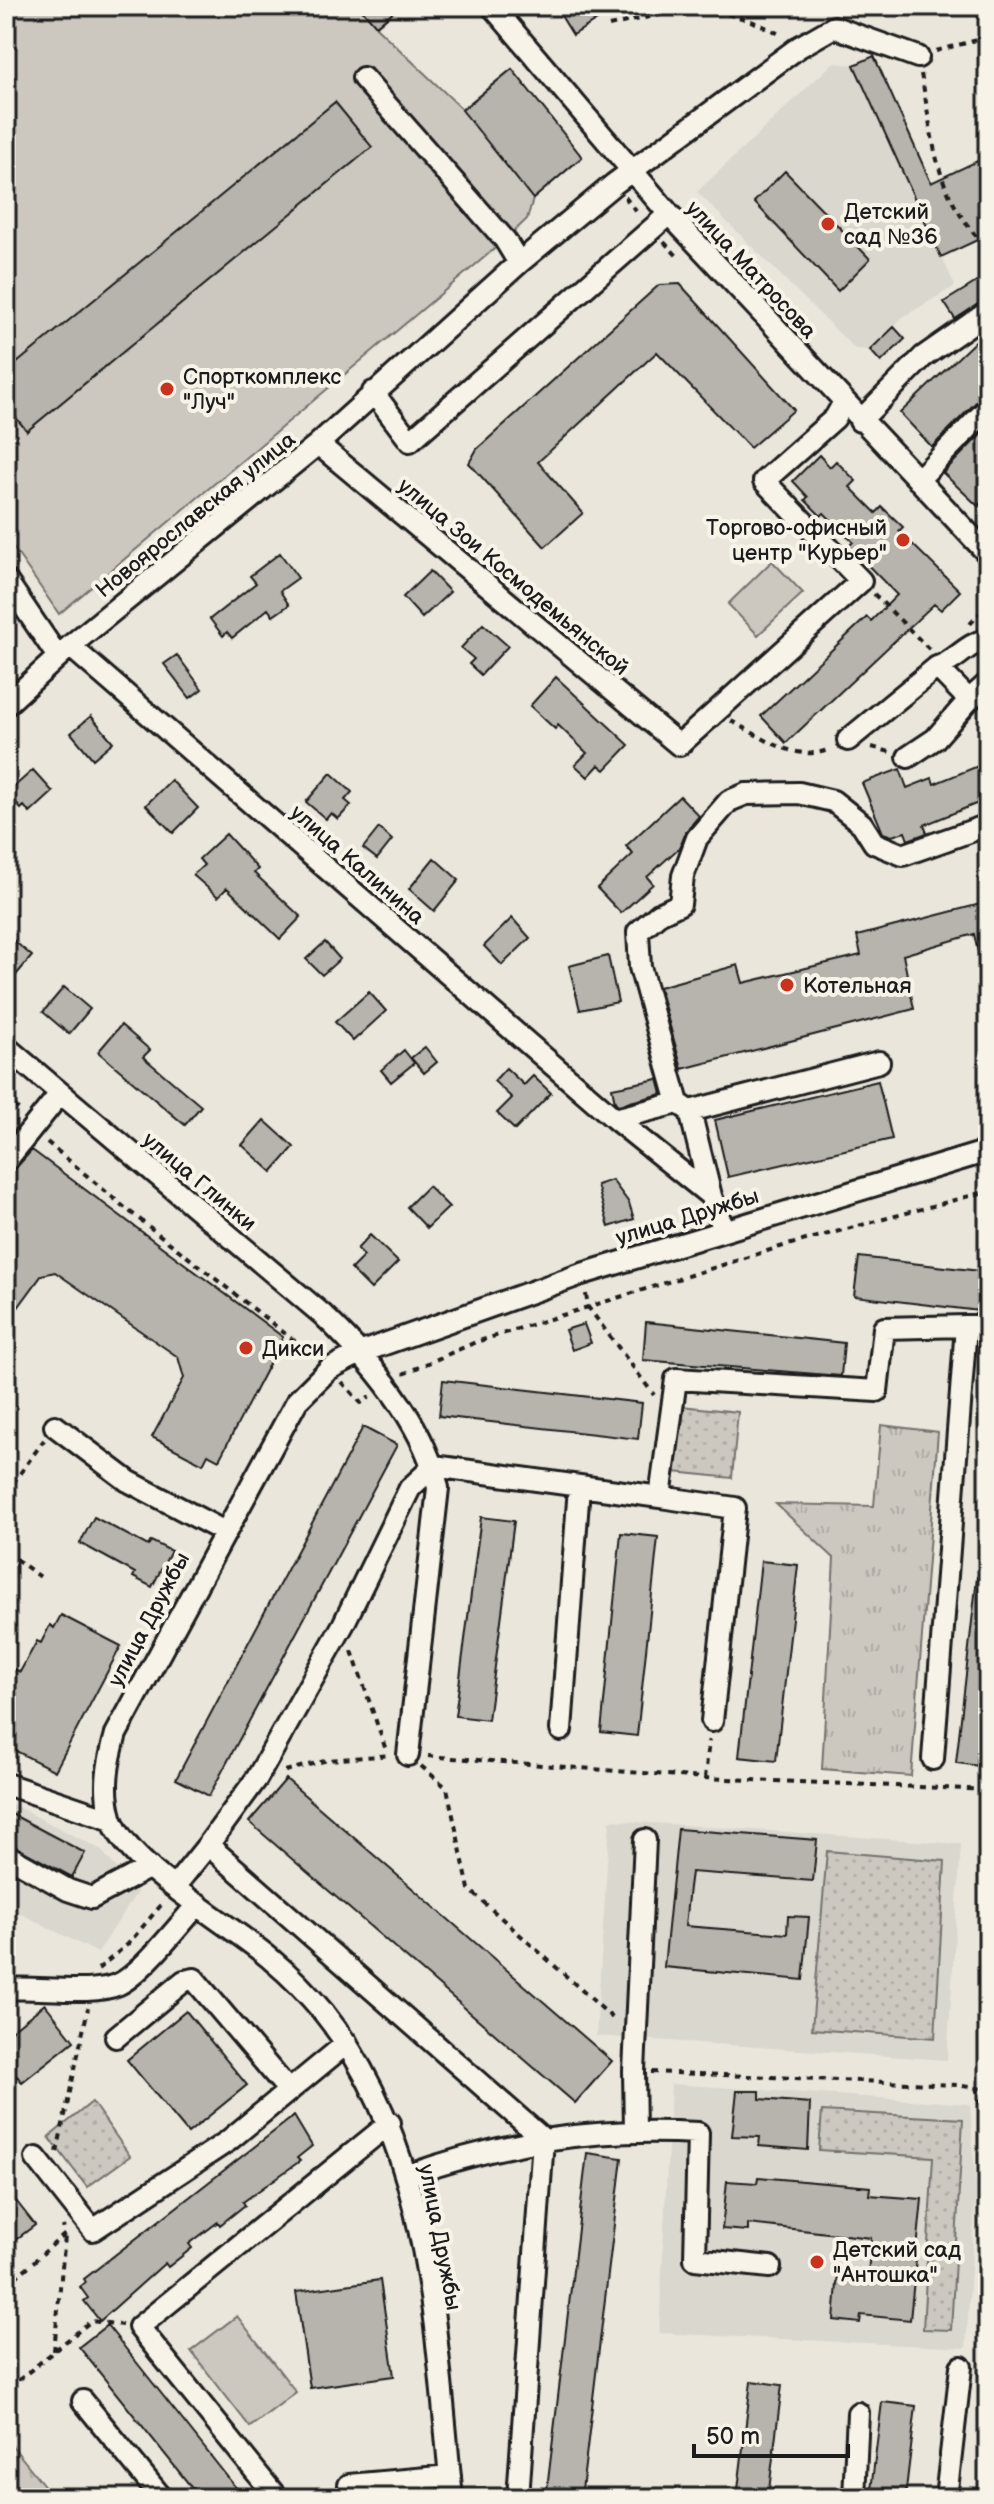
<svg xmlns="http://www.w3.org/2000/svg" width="994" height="2504" font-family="'Balsamiq Sans',sans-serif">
	<defs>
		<pattern id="grass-tufts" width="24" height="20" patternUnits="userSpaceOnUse" patternTransform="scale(2)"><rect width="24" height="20" fill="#ccc8c0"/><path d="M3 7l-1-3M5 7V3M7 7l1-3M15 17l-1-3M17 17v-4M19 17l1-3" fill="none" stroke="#afaba4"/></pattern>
		<pattern id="park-dots" width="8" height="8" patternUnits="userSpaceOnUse" patternTransform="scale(2)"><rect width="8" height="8" fill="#ccc8c0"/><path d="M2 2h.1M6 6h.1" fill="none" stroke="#afaba4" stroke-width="1.8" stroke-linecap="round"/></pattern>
	</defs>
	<rect width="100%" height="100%" fill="#eae6dc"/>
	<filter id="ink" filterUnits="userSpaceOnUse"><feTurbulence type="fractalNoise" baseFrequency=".0125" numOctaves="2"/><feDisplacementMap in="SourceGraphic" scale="16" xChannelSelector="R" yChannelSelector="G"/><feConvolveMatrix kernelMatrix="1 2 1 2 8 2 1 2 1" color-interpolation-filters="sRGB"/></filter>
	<g filter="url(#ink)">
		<path fill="#dad7ce" d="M833,63L854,65L955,286L903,317L870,350L855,349L697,192Z
			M6,1801L100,1849L137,1892L98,1953L6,1906Z
			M610,1820L961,1844L947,2060L596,2036Z
			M671,2084L970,2104L976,2190L966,2348L659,2333Z"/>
		<path fill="url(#grass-tufts)" stroke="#74726e" stroke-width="2" d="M881,1425L938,1432L911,1776L822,1769L834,1558L776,1504L874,1506Z
			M6,2438L54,2498H6Z"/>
		<path fill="url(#park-dots)" stroke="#74726e" stroke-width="2" d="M681,1406L738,1412L732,1478L674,1472Z
			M827,1851L945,1861L935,2038L812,2029Z
			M92,2102L130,2156L87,2187L49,2137Z
			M822,2111L963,2119L951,2330L923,2329L933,2157L819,2150Z"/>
		<path fill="#ccc8c0" stroke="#74726e" stroke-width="2" d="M6,6H400L376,27L462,109L512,69L582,157L533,199L527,219L505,240L59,614L6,537Z
			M772,561L803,593L758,635L728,604Z
			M237,2316L296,2392L250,2427L191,2351Z"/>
		<path fill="#b6b4ac" stroke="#1c1c1c" stroke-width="2" d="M359,6H400L376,26Z
			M555,6H619L573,35Z
			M874,56L931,183L988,156V235L941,257L854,65Z
			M512,69L582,157L533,199L462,110Z
			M335,102L372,147L27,431L6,406V372Z
			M785,171L870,259L838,291L754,202Z
			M988,275V299L955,319L944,302Z
			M680,284L794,410L750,448L657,352L538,462L583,513L545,547L469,463L477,449L659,285Z
			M894,327L905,339L881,362L870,350Z
			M988,329V395L979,399L932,447L900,413Z
			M988,427V496L978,506L943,473Z
			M819,455L830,467L836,461L856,481L850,487L876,513L882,507L903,527L899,531L960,591L941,610L934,604L786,743L761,716L867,617L871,621L897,595L849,546L853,542L824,513L821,516L805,500L808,497L793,481Z
			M280,553L298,578L280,591L289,605L273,616L268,609L232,638L227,632L223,636L210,619L256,583L250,576Z
			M430,571L450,592L422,618L403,597Z
			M483,624L508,646L481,675L469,664L474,659L461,648Z
			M177,655L202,689L190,698L164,664Z
			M556,677L629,745L605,770L599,765L588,777L575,765L587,753L558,725L555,729L530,706Z
			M91,716L113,742L93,759L71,733Z
			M988,762V799L924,825L927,833L908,840L905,832L892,836L883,833L862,783L900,769L907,788L932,778L934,784Z
			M33,770L53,792L30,813L24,806L21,809L7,793Z
			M331,773L352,792L345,800L351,805L338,819L331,813L326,819L306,802Z
			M171,780L198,808L173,833L146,805Z
			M680,796L699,816L687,830L680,847L647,877L653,884L621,913L597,888L633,854L626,846Z
			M379,828L392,840L377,859L363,848Z
			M226,834L258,869L254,873L301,917L280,939L227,888L218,897L193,875L204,865L199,859Z
			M434,858L459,880L434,911L409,889Z
			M988,902V966H981L974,934L903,955L914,1009L682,1069L659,987L738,965L743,983L861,955L857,936Z
			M512,918L530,938L502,965L484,946Z
			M13,940L32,956L6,987V948Z
			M325,942L340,959L322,975L306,959Z
			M608,956L618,1002L580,1010L569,966Z
			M64,987L90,1009L69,1034L43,1012Z
			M369,992L386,1011L353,1041L335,1022Z
			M121,1025L150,1050L143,1057L201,1106L185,1125L98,1052Z
			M425,1047L437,1062L424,1073L411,1058Z
			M404,1050L414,1063L391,1082L381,1070Z
			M506,1068L524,1085L533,1076L551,1093L515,1130L497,1113L512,1098L494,1081Z
			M658,1079L662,1094L618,1105L615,1102L612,1088Z
			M878,1081L892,1139L728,1177L715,1120Z
			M264,1120L294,1147L272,1172L242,1145Z
			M32,1150L283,1337L219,1460L208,1454L203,1464L152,1437L184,1378L178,1357L55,1272L42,1275L6,1324V1179Z
			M612,1180L629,1203L634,1219L609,1227L597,1185Z
			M428,1186L449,1207L427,1228L407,1207Z
			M370,1235L398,1262L371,1289L351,1269L364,1256L357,1249Z
			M859,1257L988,1272V1312L854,1296Z
			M646,1322L844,1343L841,1376L643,1360Z
			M584,1324L591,1343L572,1350L565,1330Z
			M443,1380L642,1403L638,1439L439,1416Z
			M363,1427L397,1445L209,1796L176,1779Z
			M94,1517L148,1546L151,1541L171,1551L152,1587L133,1577L135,1573L80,1543Z
			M481,1517L514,1521L488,1720L455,1716Z
			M621,1533L658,1537L637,1736L601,1732Z
			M761,1561L798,1565L776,1761L739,1757Z
			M977,1577H988V1767L956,1763Z
			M61,1615L121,1646L55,1771L6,1746V1665L20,1672L37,1641L41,1643L50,1625L54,1628Z
			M286,1779L612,2061L575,2103L249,1822Z
			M6,1811L85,1853L72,1877L6,1842Z
			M678,1829L817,1840L813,1881L691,1872L689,1887L685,1926L787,1934L788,1916L809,1917L803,1980L664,1967Z
			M45,2004L74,2041L22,2082L17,2076L6,2084V2035Z
			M186,2011L247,2085L188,2133L127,2060Z
			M737,2091H760V2099L810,2103L808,2150L759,2146L760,2137L732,2136Z
			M294,2116L312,2146L297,2158L300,2161L243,2202L245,2205L220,2225L218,2222L189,2244L192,2248L168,2267L165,2263L100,2321L84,2301L88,2298L80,2287L86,2282L84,2279Z
			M587,2153L622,2158L581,2498H546Z
			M758,2177L870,2187L869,2195L922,2199L910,2320L861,2315L860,2323L834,2320L838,2272L868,2275L871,2238L748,2224V2231L722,2229L727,2181L757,2183Z
			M6,2188L35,2225L6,2247Z
			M380,2280L394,2376L310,2388L296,2292Z
			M107,2325L244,2498H200L79,2347Z
			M751,2381L782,2385L768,2498H737Z
			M882,2402L916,2406L905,2498H870Z"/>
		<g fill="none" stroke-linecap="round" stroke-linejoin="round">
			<g stroke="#1c1c1c" stroke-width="26">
				<path id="minor" d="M492,6L669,214L988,554
					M363,78L505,240L519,263
					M373,392L410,441L669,214
					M860,421L923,357L986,313
					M318,444L679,745L861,581L764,481L835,418L844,402
					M918,480L988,408
					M6,580L58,657
					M70,646L615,1119L711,1196
					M937,667C957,661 964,645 988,639
					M6,705L70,646L318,444L519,263L614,184L799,47L834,27L918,57
					M848,740L937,667L969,700L988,683
					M908,757L935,739L969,700
					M6,1047L323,1315C370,1360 424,1422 438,1488L408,1755
					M690,1111L879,1062
					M615,1119L678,1103
					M6,1161L59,1095
					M724,1230L711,1196L690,1111L678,1103L640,967L638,932L659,914L680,904L683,876L697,838L729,801L746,794L799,793L833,801L862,824L874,843L903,855L988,825
					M55,1426L128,1481L223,1531
					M660,1497L735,1508L712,1721
					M561,1730L579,1487
					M933,1759L966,1326H988
					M6,1784L112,1820
					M208,1845L257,1778L343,1625L410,1488L434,1466L660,1497L676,1379L877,1391L884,1328L966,1326
					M6,1855L68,1890L92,1898L150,1867
					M175,1886L208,1845L543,2139L518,2498
					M6,1989C37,1986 92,1996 119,1984C142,1973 180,1924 198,1904
					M116,2037L184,1981L194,1979L289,2091
					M635,2130L634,2071L645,1840
					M36,2158L93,2230L228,2141L347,2043
					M406,2176C507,2141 591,2127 698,2133L695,2259L770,2267
					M83,2401L162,2498
					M349,2485L450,2476
					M277,2498L139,2327L390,2123
					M452,2498C435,2333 432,2148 324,2013C309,1995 291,1976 273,1961C233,1925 126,1867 111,1817C103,1788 108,1762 116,1734L297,1401L329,1369L362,1352L582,1274L988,1151
					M854,2498L858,2413
					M946,2498L961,2367"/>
			</g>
			<path stroke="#1c1c1c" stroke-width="4" stroke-dasharray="6 6" stroke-linecap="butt" d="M609,26C677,10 717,0 781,35
				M936,51L988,37
				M921,74C935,146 933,193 988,249
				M625,197L639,215
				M664,242L680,259
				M874,594L930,650
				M970,624L988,605
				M731,721C761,736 796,764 830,749
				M872,747L890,752
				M6,1096L21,1112
				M47,1142L124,1207L315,1357
				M586,1294L588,1307L654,1395
				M403,1374L476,1342L780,1247L988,1191
				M342,1382L361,1403L370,1397
				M6,1493L44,1440
				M6,1552L42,1578
				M352,1651L387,1753
				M428,1756L705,1778L988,1790
				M421,1766L447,1788L469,1889L616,2021
				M285,1771L328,1760L391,1755
				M705,1778L709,1740
				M98,1969L128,1944L162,1904
				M651,2072L957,2085L988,2090
				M976,2087L988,2135
				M57,2152L88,2008
				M6,2286L65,2234L63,2226
				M54,2351L65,2236
				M6,2380L20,2379L91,2321L122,2325"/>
			<use href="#minor" stroke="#f7f3e8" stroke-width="20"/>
		</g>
	</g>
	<g fill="#c8321e" stroke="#f7f3e8" stroke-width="3">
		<circle cx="828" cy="224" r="8"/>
		<circle cx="167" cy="389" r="8"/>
		<circle cx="903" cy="540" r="8"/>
		<circle cx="787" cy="985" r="8"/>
		<circle cx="246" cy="1348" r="8"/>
		<circle cx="817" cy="2262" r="8"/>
	</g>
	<g text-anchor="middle" stroke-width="8" stroke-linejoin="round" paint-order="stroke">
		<g font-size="22" fill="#1c1c1c" stroke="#f7f3e8" text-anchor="start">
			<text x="844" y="219">Детский<tspan x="844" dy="25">сад №36</tspan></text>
			<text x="183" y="384">Спорткомплекс<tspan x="183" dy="25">"Луч"</tspan></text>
			<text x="887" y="535" text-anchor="end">Торгово-офисный<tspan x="887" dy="25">центр "Курьер"</tspan></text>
			<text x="803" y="993">Котельная</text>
			<text x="262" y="1356">Дикси</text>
			<text x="833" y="2257">Детский сад<tspan x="833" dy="25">"Антошка"</tspan></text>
		</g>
		<g font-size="22" fill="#1c1c1c" stroke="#f7f3e8">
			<text transform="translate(752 269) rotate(47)" y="8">улица Матросова</text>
			<text transform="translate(195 514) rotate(-39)" y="8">Новоярославская улица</text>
			<text transform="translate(514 576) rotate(40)" y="8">улица Зои Космодемьянской</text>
			<text transform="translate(358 864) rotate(41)" y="8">улица Калинина</text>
			<text transform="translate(200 1181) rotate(40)" y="8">улица Глинки</text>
			<text transform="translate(687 1216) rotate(-17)" y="8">улица Дружбы</text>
			<text transform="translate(148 1619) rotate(-62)" y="8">улица Дружбы</text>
			<text transform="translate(441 2237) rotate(79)" y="8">улица Дружбы</text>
		</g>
	</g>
	<rect width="994" height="2504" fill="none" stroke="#f7f3e8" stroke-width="32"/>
	<rect x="16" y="16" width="962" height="2472" fill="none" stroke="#1c1c1c" stroke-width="3" filter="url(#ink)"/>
	<path d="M694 2444v12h154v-12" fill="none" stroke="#1c1c1c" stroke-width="4"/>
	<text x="706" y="2444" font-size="24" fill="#1c1c1c" stroke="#f7f3e8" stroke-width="6" paint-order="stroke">50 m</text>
</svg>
